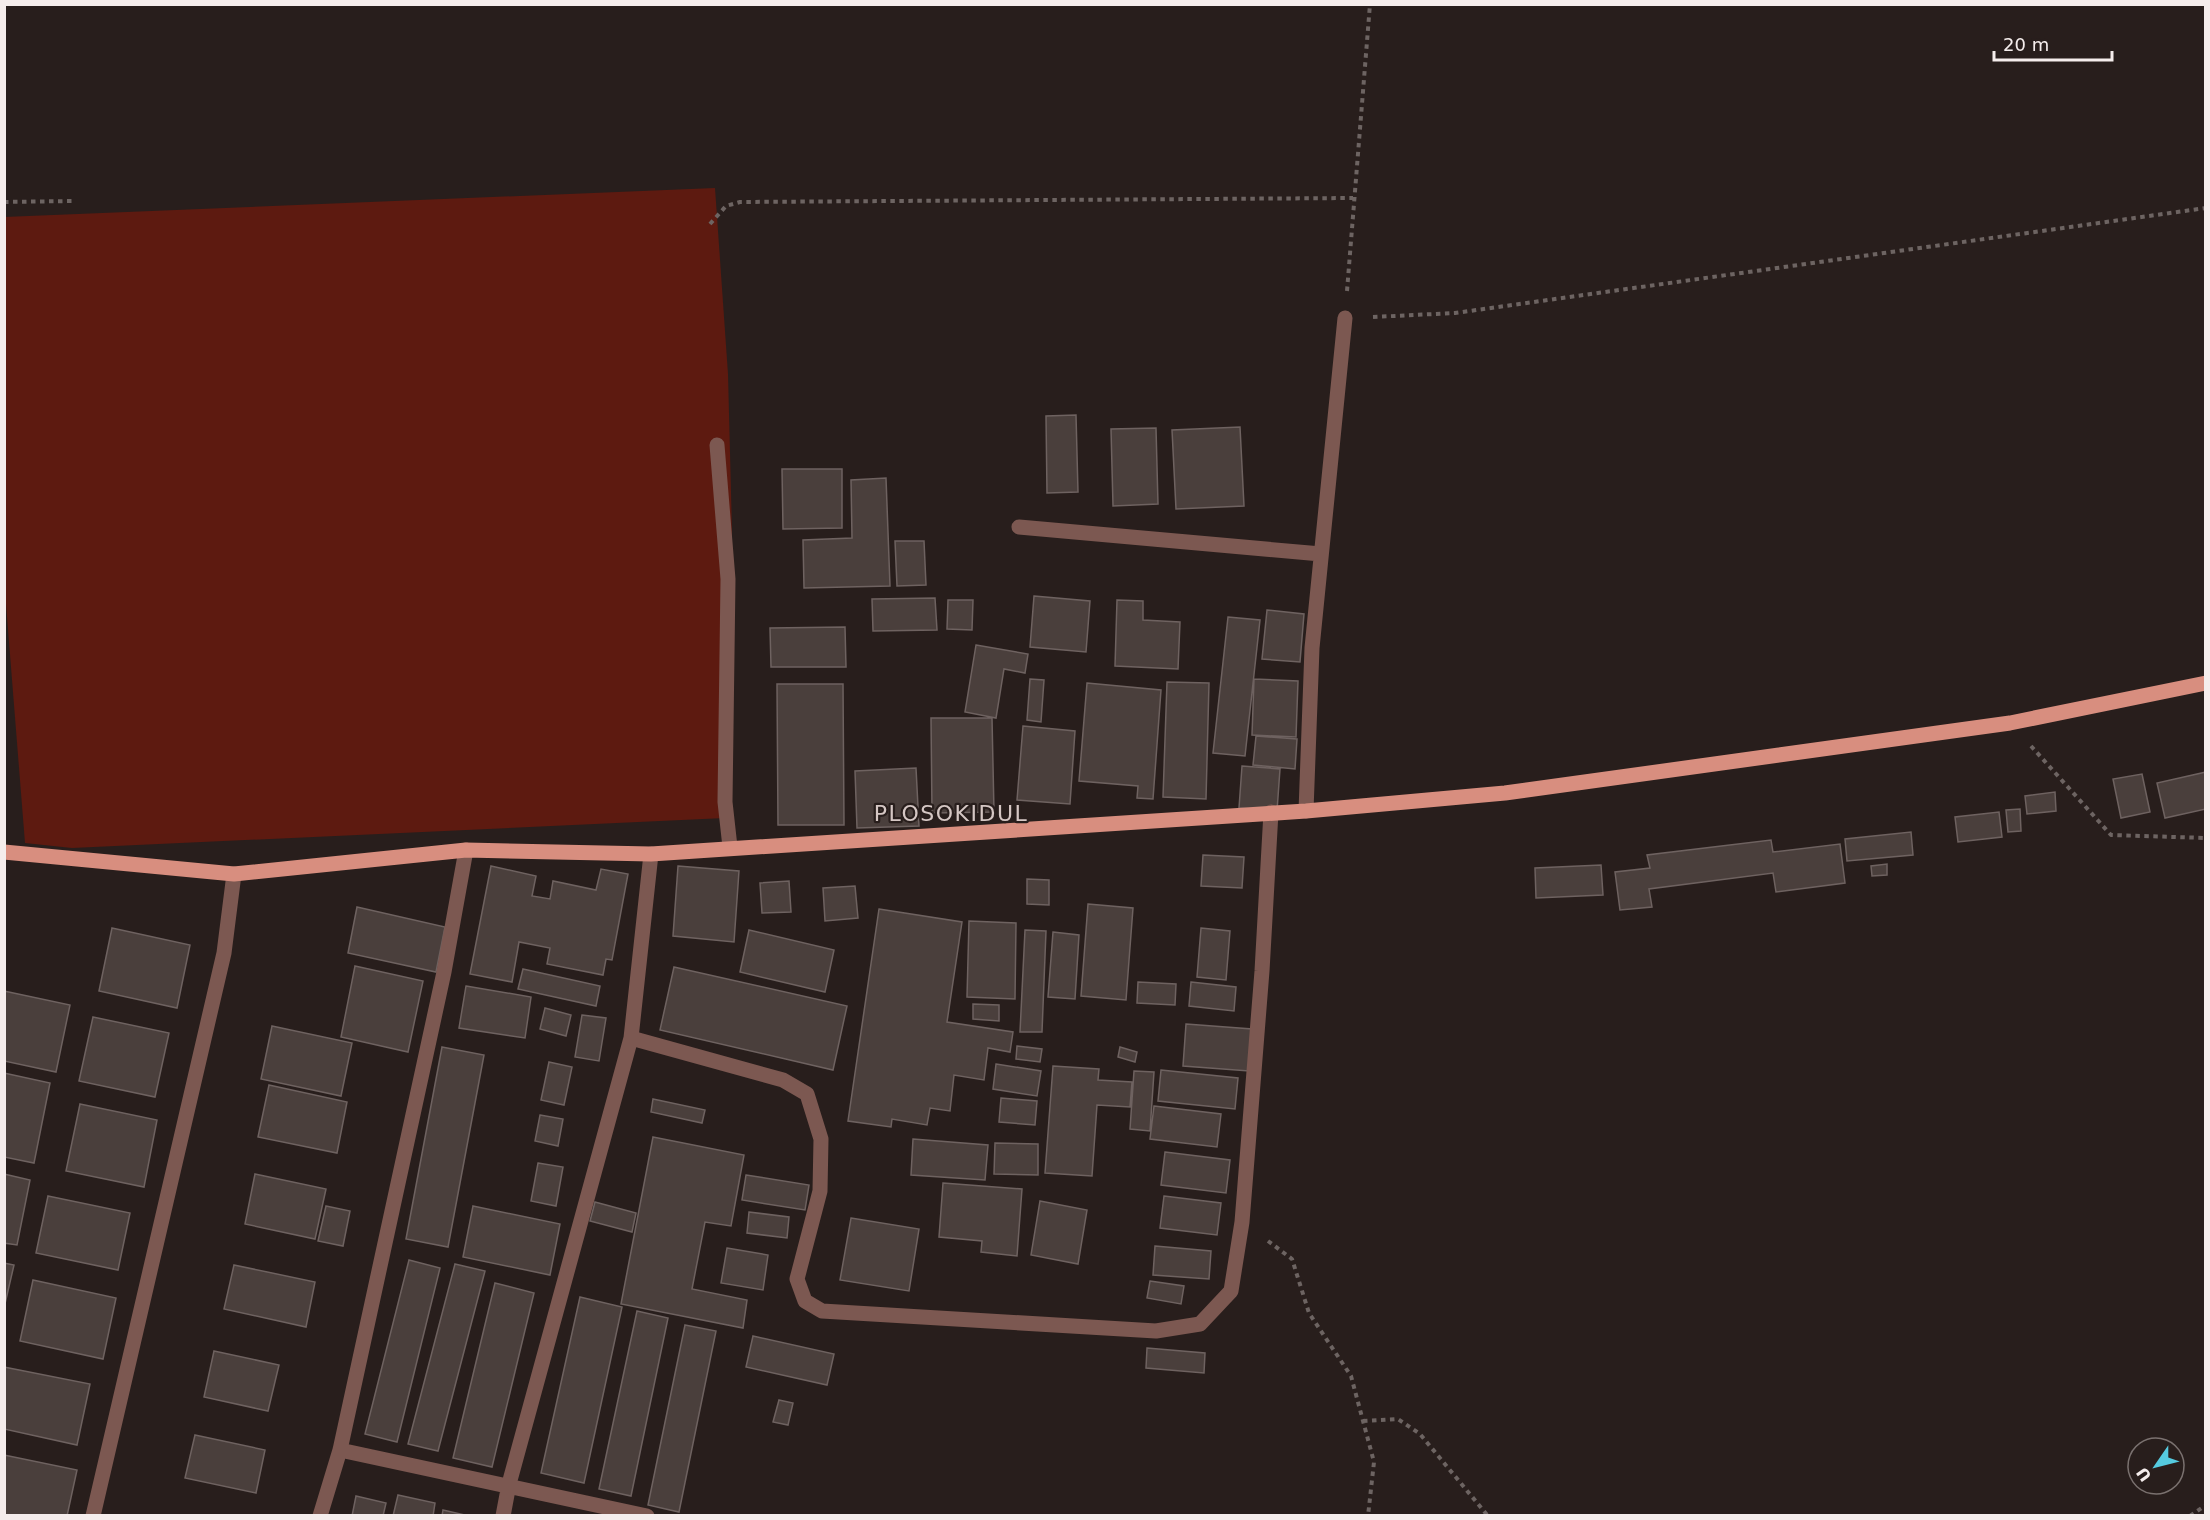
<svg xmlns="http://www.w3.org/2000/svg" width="2210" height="1520" font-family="'DejaVu Sans',sans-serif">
	<rect width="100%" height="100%" fill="#281e1c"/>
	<path fill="#5d1a10" d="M715,188L728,374L732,531L725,818L72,848L25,843L4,579V217Z"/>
	<path fill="#4a3f3c" stroke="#6e6260" stroke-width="1.5" d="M1076,415L1078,492L1047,493L1046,416Z
		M1240,427L1244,506L1176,509L1172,430Z
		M1156,428L1158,504L1113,506L1111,429Z
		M782,469H842V528L783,529Z
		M886,478L890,586L804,588L803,540L852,538L851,480Z
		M895,541H924L926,585L897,586Z
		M1034,596L1090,601L1086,652L1030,647Z
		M935,598L937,630L873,631L872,599Z
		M948,600H973L972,630L947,629Z
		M1117,600L1143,601V620L1180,622L1178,669L1115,666Z
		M1267,610L1304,614L1300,662L1262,659Z
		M1228,617L1260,620L1245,756L1213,753Z
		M845,627L846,667H771L770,628Z
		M976,645L1028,654L1025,673L1004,669L996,718L965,712Z
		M1030,679L1044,680L1041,722L1027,720Z
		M1254,679L1298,681L1296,737L1252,735Z
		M1167,682L1209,683L1206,799L1163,797Z
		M1087,683L1161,690L1153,799L1137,798L1138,786L1079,781Z
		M777,684H843L844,825H778Z
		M931,718H992L994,812L932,813Z
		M1023,726L1075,731L1070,804L1017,800Z
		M1256,736L1297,739L1295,769L1253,765Z
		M1242,766L1280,769L1277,811L1239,808Z
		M916,768L919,826L857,828L855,771Z
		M2206,772V809L2165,818L2157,783Z
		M2142,774L2150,812L2121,818L2113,779Z
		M2055,792L2056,811L2027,814L2025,796Z
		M2020,809L2021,831L2008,832L2006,810Z
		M1999,812L2002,837L1958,842L1955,817Z
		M1911,832L1913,855L1847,861L1845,839Z
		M1771,840L1773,852L1840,844L1845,883L1776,892L1773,873L1649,889L1652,907L1620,910L1615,872L1650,868L1647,855Z
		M1203,855L1244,857L1242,888L1201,886Z
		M1887,864V875L1872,876L1871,866Z
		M1601,865L1603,895L1536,898L1535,868Z
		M491,866L536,876L532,896L550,899L553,881L596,890L601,869L628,874L612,960L606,959L603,975L547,964L550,948L519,942L512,982L470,974Z
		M678,866L739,871L734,942L673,936Z
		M1027,879L1049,880V905L1027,904Z
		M789,881L791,912L762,913L760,883Z
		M855,886L858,918L825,921L823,888Z
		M1088,904L1133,908L1126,1000L1081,996Z
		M357,907L445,927L436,972L348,953Z
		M879,909L962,922L947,1022L1013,1032L1010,1052L988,1048L984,1080L954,1075L950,1111L930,1108L927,1125L892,1119L891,1127L848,1121Z
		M969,921L1016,923L1015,999L967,997Z
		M112,928L190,945L177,1008L99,991Z
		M1201,928L1230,931L1226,980L1197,977Z
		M749,930L834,950L825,992L740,972Z
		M1025,930L1046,931L1042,1032H1020Z
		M1053,932L1079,935L1075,999L1048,997Z
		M355,966L423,981L408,1052L341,1037Z
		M674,967L847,1006L833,1070L660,1030Z
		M523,969L600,986L596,1006L518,989Z
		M1138,982L1176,984L1175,1005L1137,1003Z
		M1191,982L1236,987L1234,1011L1189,1006Z
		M466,986L531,997L525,1038L459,1028Z
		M4,991L70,1005L56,1072L4,1061Z
		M973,1004L999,1005V1021L973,1019Z
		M545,1008L571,1015L566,1036L540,1029Z
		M582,1015L606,1018L599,1061L575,1057Z
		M93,1017L169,1033L155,1097L79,1081Z
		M1186,1024L1252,1029L1249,1071L1183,1066Z
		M272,1026L352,1043L341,1096L261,1079Z
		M1017,1046L1042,1049L1040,1062L1016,1059Z
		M442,1047L484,1055L448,1247L406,1239Z
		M1120,1047L1137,1052L1135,1062L1118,1057Z
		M549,1062L572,1067L564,1105L541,1100Z
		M996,1064L1041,1071L1037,1096L993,1089Z
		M1053,1066L1099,1069L1098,1080L1132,1082L1130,1107L1097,1105L1092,1176L1045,1173Z
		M1161,1070L1238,1078L1235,1109L1158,1101Z
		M1134,1071L1154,1072L1150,1131L1130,1129Z
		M4,1073L50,1083L34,1163L4,1157Z
		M269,1085L347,1102L337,1153L258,1137Z
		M1001,1098L1037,1101L1035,1125L999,1122Z
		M653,1099L705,1110L702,1123L651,1112Z
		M80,1104L157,1120L144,1187L66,1171Z
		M1154,1106L1221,1114L1217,1147L1150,1139Z
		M540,1115L563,1119L558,1146L535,1141Z
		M653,1137L744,1155L731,1226L705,1222L692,1289L747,1300L743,1328L621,1304Z
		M913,1139L988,1145L985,1180L911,1175Z
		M995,1143L1038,1144V1175L994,1174Z
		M1165,1152L1230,1160L1226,1193L1161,1185Z
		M538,1163L563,1167L556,1206L531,1201Z
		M4,1174L30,1180L17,1245L4,1243Z
		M255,1174L326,1189L315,1239L245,1224Z
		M746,1175L809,1185L805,1210L742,1200Z
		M943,1183L1022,1189L1017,1256L981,1252L982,1241L939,1237Z
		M48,1196L130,1213L118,1270L36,1253Z
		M1164,1196L1221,1203L1217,1235L1160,1228Z
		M1040,1201L1087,1210L1078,1264L1031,1255Z
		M595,1202L636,1213L632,1232L590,1221Z
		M326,1206L350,1211L343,1246L318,1241Z
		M473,1206L560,1224L550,1275L463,1257Z
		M749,1212L789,1217L787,1238L747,1233Z
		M851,1218L919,1229L909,1291L840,1280Z
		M1155,1246L1211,1251L1209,1279L1153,1275Z
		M727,1248L768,1255L763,1290L721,1283Z
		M409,1260L440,1268L397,1442L365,1434Z
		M4,1263L14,1265L4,1308Z
		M455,1264L485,1271L438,1451L408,1444Z
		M234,1265L315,1282L306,1327L224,1309Z
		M33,1280L116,1298L103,1359L20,1341Z
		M1150,1281L1184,1286L1181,1304L1147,1298Z
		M495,1283L534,1293L492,1467L453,1458Z
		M580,1297L622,1307L584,1483L541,1473Z
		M637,1311L668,1318L631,1496L599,1489Z
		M685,1325L716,1331L679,1512L648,1505Z
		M753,1336L834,1354L827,1385L746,1367Z
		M1147,1348L1205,1353L1204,1373L1146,1368Z
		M214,1351L279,1365L268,1411L204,1397Z
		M4,1367L90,1384L77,1445L4,1429Z
		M779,1400L793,1403L788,1425L773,1422Z
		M195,1435L265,1450L256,1493L185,1478Z
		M4,1455L77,1470L67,1516H4Z
		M398,1495L435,1503L433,1516H393Z
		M356,1496L386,1503L383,1516H352Z
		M443,1510L469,1516H442Z"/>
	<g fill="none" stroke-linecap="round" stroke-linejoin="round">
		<path stroke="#6d6462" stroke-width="4" stroke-dasharray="4.5 4.5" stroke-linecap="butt" d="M4,202L73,201
			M710,224L726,206L740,202L1353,198
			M1347,291L1370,4
			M1373,317L1455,313L2206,208
			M2031,746L2111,835L2206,838
			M1268,1241L1292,1259L1309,1313L1351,1376L1374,1462L1368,1516
			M1363,1421L1398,1419L1420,1434L1488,1516
			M2190,1516L2206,1505"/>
		<path stroke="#7c5851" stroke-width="15" d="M717,445L728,579L725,802L730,847
			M1019,527L1321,554
			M1306,811L1312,648L1345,318
			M631,1038L783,1080L807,1094L821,1139L820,1191L797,1279L805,1301L822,1311L1156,1331L1200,1324L1231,1291L1242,1222L1262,971L1271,812
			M340,1450L647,1516
			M93,1516L224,953L234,874
			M320,1516L340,1450L444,972L466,850
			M503,1516L509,1484L631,1038L651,854"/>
		<path stroke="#d88e7f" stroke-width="15" d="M4,852L234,874L466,850L651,854L1306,811L1505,793L2010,723L2206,683"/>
	</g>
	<g text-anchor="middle" stroke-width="4.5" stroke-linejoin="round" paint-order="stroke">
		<g font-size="22" letter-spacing="1.5" fill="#d5c7c4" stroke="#281e1c">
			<text x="951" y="821">PLOSOKIDUL</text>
		</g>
	</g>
	<rect width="2210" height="1520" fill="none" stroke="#f5edec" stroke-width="12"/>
	<g transform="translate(2156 1466) rotate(235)"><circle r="28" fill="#281e1c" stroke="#7a716f" stroke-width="1.5"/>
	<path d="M0-4.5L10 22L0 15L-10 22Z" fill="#55cadf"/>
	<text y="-9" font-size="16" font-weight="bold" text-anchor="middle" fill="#f5edec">U</text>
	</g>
	<path d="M1994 51v9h118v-9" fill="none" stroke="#f5edec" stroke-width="3"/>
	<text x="2003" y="51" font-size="18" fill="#f5edec" stroke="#281e1c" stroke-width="4.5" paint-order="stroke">20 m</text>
</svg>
